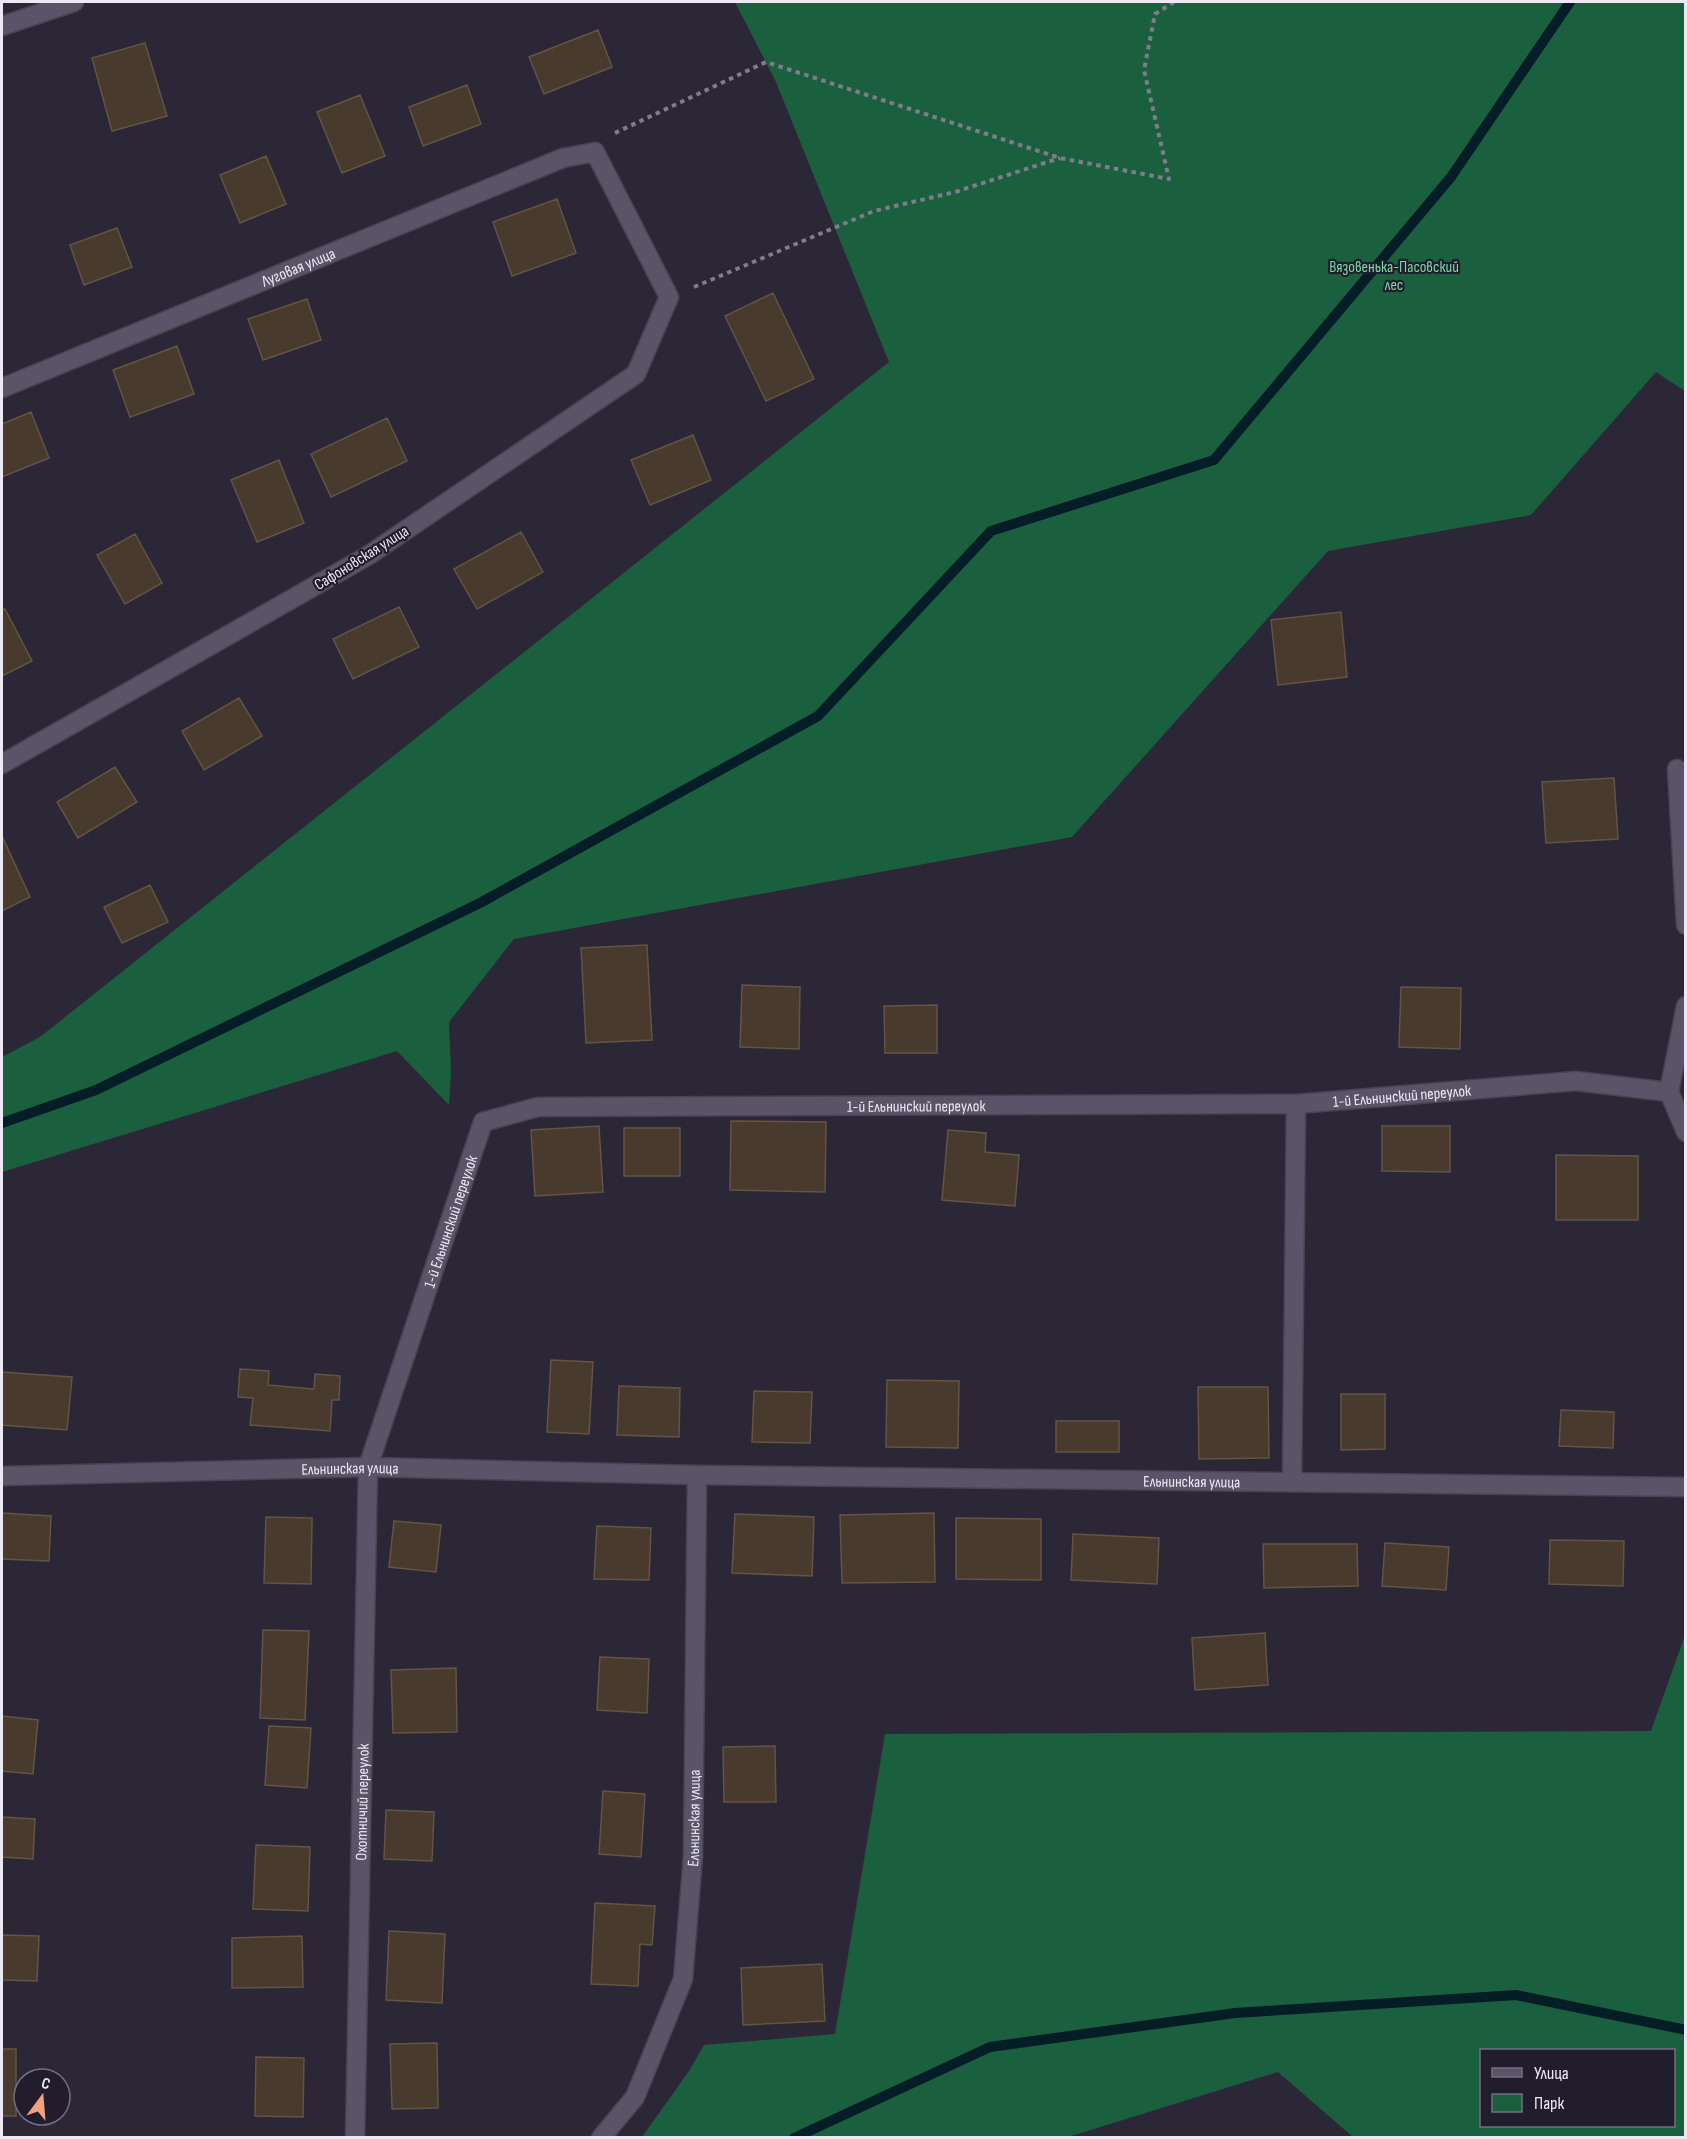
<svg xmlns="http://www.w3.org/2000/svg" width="1687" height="2139" font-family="'Sofia Sans Condensed',sans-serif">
	<rect width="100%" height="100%" fill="#2c2737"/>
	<path fill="#1a603f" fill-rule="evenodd" d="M735,2H1685V391L1656,372L1531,515L1328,551L1072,837L514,939L449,1022L451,1073L449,1105L397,1051L2,1172V1057L40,1037L889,362L776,82Z
		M1685,1635V2137H1353L1278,2072L1068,2137H642L689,2071L704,2045L835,2034L885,1734L1651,1731ZM1674,2050V2126H1482V2050Z"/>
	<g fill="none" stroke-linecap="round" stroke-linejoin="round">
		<path stroke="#041d26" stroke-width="10" d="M2,1123L96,1090L480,903L818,716L991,531L1214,460L1451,177L1570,2
			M794,2138L990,2047L1235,2013L1516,1995L1686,2030"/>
	</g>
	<path fill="#483a2c" stroke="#635445" stroke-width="1.5" d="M598,30L612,67L544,94L529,57Z
		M145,43L167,116L112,131L92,58Z
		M467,85L481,124L423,146L409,107Z
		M360,95L385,156L342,173L317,112Z
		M266,156L286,204L240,223L220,175Z
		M557,199L576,253L512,276L493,222Z
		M117,228L132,267L84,285L70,245Z
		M773,293L814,379L766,401L725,316Z
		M307,299L321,340L263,360L248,319Z
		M177,346L194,394L130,417L113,370Z
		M31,412L49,458L2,477V424Z
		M387,418L407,461L331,497L311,454Z
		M693,435L711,480L650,505L631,460Z
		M279,460L304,523L257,542L231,480Z
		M521,532L543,572L477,609L454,569Z
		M135,534L162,583L125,604L97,555Z
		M399,607L419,647L353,679L333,639Z
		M5,609L32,661L2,676V610Z
		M1341,612L1347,677L1278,685L1271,620Z
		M239,698L262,736L204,770L182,731Z
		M115,767L137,802L78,838L57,802Z
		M1614,778L1618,839L1546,843L1542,782Z
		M2,836L30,897L2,911Z
		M150,885L168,922L122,943L104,907Z
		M647,945L652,1040L586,1043L581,948Z
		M742,985L800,987L799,1049L740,1047Z
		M1401,987L1461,988L1460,1049L1399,1047Z
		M937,1005V1053H885L884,1006Z
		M731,1121L826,1122L825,1192L730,1190Z
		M599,1126L603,1192L535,1196L531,1130Z
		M1382,1126H1450V1172L1382,1171Z
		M624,1128H680V1176H624Z
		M948,1130L986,1133L985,1152L1019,1155L1015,1206L942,1200Z
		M1556,1155L1638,1156V1220H1556Z
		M551,1360L593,1362L589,1434L547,1432Z
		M240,1369L269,1371L268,1385L314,1389L315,1374L340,1376L339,1400H332L330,1431L250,1425L253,1398L238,1397Z
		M2,1372L72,1377L67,1430L2,1425Z
		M887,1380L959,1381L958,1448L886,1447Z
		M619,1386L680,1388L679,1437L617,1435Z
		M1198,1387H1268L1269,1458L1199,1459Z
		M754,1391L812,1392L810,1443L752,1442Z
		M1341,1394H1385V1449L1341,1450Z
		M1561,1410L1614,1412L1613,1448L1559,1446Z
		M1056,1421H1119V1452H1056Z
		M2,1513L51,1516L49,1561L2,1559Z
		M934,1513L935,1582L842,1583L840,1515Z
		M735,1514L814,1517L812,1576L732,1573Z
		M266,1517L312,1518L311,1584L264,1583Z
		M956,1518L1041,1519V1580L956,1579Z
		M394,1521L441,1525L436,1572L389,1567Z
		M597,1526L651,1528L649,1580L594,1579Z
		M1073,1534L1159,1538L1157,1584L1071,1580Z
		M1550,1540L1624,1541L1623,1586L1549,1584Z
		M1385,1543L1449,1547L1446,1590L1382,1586Z
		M1263,1544H1357L1358,1586L1264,1588Z
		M263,1630L309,1631L305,1720L260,1718Z
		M1265,1633L1268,1685L1195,1690L1192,1638Z
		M600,1657L649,1659L647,1713L597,1710Z
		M456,1668L457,1732L393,1733L391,1670Z
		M2,1716L38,1720L33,1774L2,1771Z
		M269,1726L311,1728L307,1788L265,1785Z
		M775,1746L776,1802H724L723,1747Z
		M603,1791L645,1794L641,1857L599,1854Z
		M386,1810L434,1812L432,1861L384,1859Z
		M2,1817L35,1819L33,1859L2,1857Z
		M256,1845L310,1847L308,1911L253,1909Z
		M595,1903L655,1906L652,1945L640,1944L638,1986L591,1984Z
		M389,1931L445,1934L442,2003L386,2000Z
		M2,1935L39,1936L37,1981L2,1980Z
		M302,1936L303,1987L232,1988V1938Z
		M822,1964L825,2021L743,2025L741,1968Z
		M437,2043L438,2108L392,2109L390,2044Z
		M2,2049H16V2116H2Z
		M256,2057L304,2058L303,2117L255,2116Z"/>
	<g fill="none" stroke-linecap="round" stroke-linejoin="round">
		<g stroke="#484351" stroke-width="21">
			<path id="service" d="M2,26L74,2
				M1677,769L1686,925
				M1669,1092L1686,1006
				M1292,1482L1296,1104"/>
		</g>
		<g stroke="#484351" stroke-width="21">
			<g id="minor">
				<path id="s1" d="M2,388L563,158L595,152L669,297L636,374L369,555L2,764"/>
				<path id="s2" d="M2,1476L368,1467L697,1475L1686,1487"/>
				<path id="s3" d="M355,2138L368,1467L483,1122L538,1107L1296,1104L1576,1081L1669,1092L1686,1132"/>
				<path id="s4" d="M601,2138L635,2097L683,1979L693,1856L697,1475"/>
			</g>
		</g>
		<path stroke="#807c8a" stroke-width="4" stroke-dasharray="4.5 4.5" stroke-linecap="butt" d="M615,133L766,62L1060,158L1169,179L1144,70L1155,14L1174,2
			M694,287L874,211L955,192L1060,158"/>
		<use href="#service" stroke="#595467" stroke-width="18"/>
		<use href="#minor" stroke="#595467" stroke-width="18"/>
	</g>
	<g text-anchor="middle" stroke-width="4.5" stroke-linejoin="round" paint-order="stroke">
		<g font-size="16" fill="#77d8a4" stroke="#221d2d">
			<text x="1394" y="272">Вязовенька-Пасовский<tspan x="1394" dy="18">лес</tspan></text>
		</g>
		<g font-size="16" fill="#ece9f4" stroke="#221d2d">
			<text dy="6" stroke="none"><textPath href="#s1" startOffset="320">Луговая улица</textPath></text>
			<text transform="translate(361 557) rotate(-32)" y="6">Сафоновская улица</text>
			<text dy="6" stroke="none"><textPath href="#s3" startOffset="1956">1-й Ельнинский переулок</textPath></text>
			<text dy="6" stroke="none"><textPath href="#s3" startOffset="1470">1-й Ельнинский переулок</textPath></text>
			<text dy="6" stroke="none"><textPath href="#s3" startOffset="930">1-й Ельнинский переулок</textPath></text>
			<text dy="6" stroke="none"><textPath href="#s2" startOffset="348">Ельнинская улица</textPath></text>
			<text dy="6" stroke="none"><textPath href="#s2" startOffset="1190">Ельнинская улица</textPath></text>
			<text dy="6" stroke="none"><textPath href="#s3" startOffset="336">Охотничий переулок</textPath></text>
			<text dy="6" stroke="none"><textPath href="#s4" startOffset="342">Ельнинская улица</textPath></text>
		</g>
	</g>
	<rect width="1687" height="2139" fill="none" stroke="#ece9f4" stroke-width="6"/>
	<rect x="1480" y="2049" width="195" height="78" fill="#221d2d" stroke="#736f7d" stroke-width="1.5"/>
	<rect x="1492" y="2068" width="30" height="9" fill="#595467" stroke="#736f7d" stroke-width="1.5"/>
	<text x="1534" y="2079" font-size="18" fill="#ece9f4">Улица</text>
	<rect x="1492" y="2094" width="30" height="18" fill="#1a603f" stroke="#736f7d" stroke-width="1.5"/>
	<text x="1534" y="2109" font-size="18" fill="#ece9f4">Парк</text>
	<g transform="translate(42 2097) rotate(16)"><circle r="28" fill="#221d2d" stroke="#736f7d" stroke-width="1.5"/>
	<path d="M0-4.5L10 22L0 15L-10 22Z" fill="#f2a17e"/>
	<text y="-9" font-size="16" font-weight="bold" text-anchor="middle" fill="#ece9f4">С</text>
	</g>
</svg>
